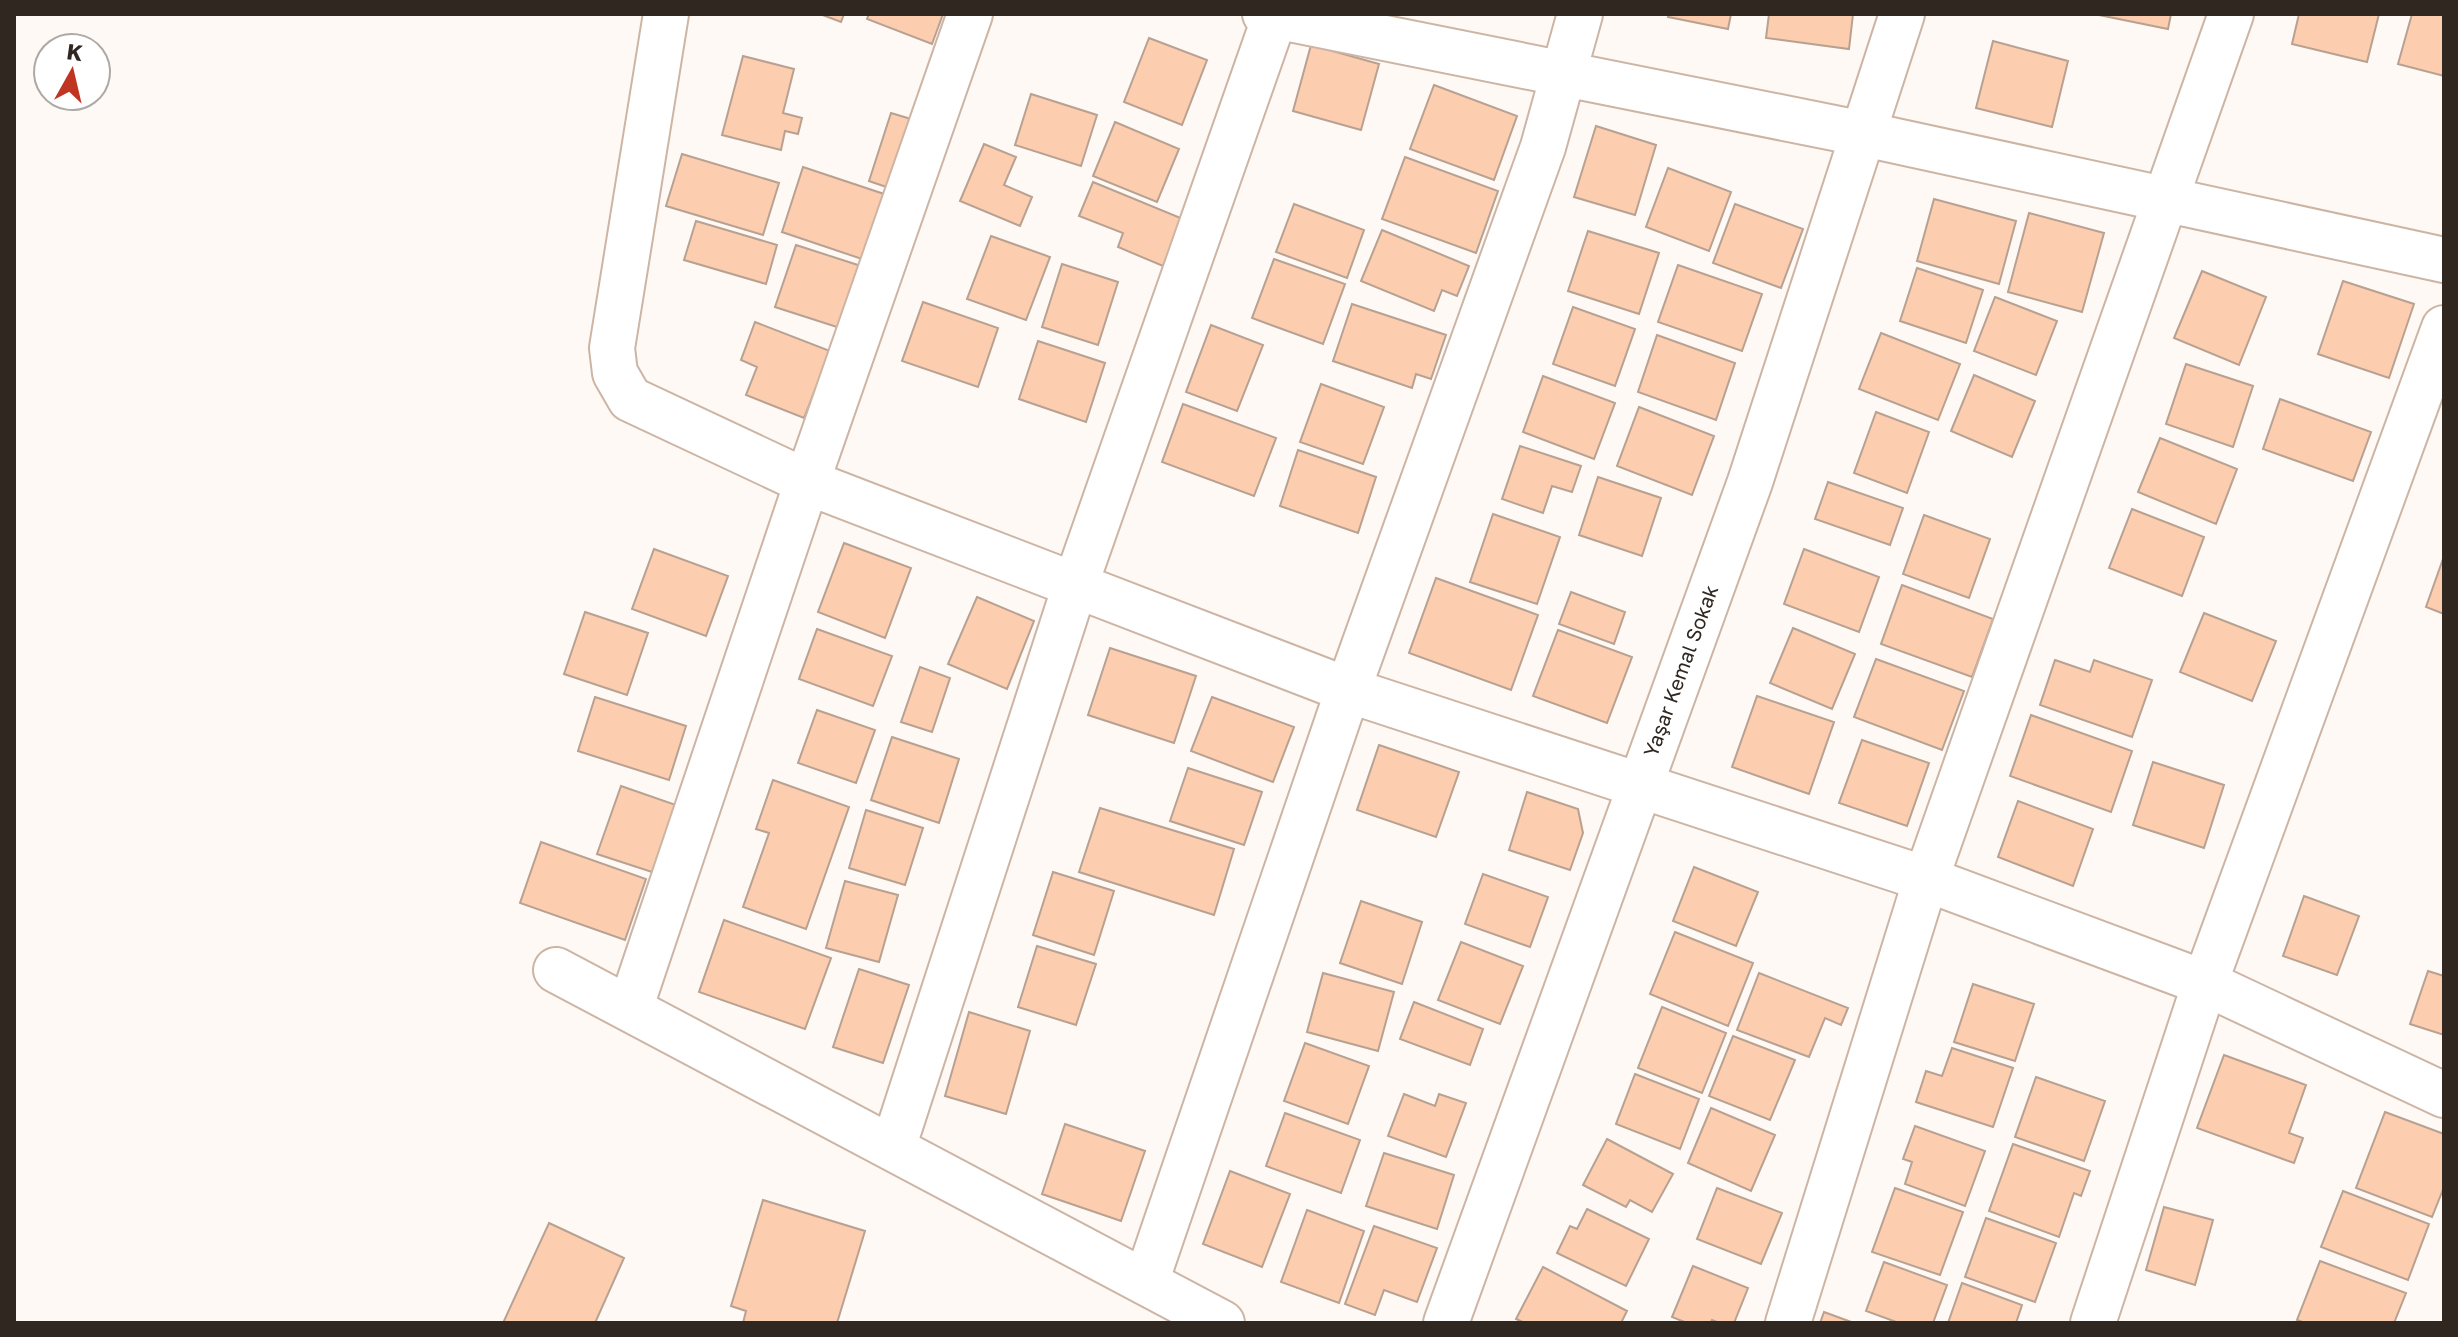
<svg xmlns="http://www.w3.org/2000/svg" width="2458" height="1337" font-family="'Golos Text',sans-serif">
	<rect width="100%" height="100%" fill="#fef9f5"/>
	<path fill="#fcceaf" stroke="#b8a191" stroke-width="2" d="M820,14H844L841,22Z
		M869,14H943L932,44L867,19Z
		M1669,14H1731L1728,29L1668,17Z
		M1769,14H1853L1849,49L1766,38Z
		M2094,14H2171L2168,29Z
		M2299,14H2379L2367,62L2292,44Z
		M2412,14H2444V76L2398,64Z
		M1149,38L1207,60L1182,125L1124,102Z
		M1993,41L2068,61L2052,127L1976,108Z
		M1311,45L1379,64L1361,130L1293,111Z
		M743,56L794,69L783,113L802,118L798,134L785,131L781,150L722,135Z
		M1434,85L1517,116L1494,180L1410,149Z
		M1031,94L1097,115L1081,166L1015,145Z
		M891,113L921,122L898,191L869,181Z
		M1115,122L1179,149L1157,202L1093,176Z
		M1596,126L1656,145L1635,215L1574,197Z
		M984,144L1016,157L1004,185L1032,197L1020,226L960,201Z
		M682,154L779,183L763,235L666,206Z
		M1405,157L1498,191L1476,253L1382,219Z
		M803,167L884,194L862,259L782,232Z
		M1668,168L1731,192L1709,251L1646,227Z
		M1093,182L1183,219L1163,266L1118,247L1123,233L1079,216Z
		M1934,199L2016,221L1999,284L1917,261Z
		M1294,204L1364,230L1347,278L1276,252Z
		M1735,204L1803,229L1781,288L1713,263Z
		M2029,213L2104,233L2082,312L2008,292Z
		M696,221L777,245L766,284L684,260Z
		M1382,230L1469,266L1457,296L1442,290L1434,311L1361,281Z
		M1588,231L1659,253L1639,314L1568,291Z
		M991,236L1050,257L1026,320L967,299Z
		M796,245L861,266L840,328L775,307Z
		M1274,259L1345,284L1323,344L1252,318Z
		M1062,264L1118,282L1098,345L1042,327Z
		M1678,265L1762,294L1742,351L1658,322Z
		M1917,268L1983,290L1966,343L1900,321Z
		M2202,271L2266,297L2239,365L2174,338Z
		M2343,281L2414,304L2389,378L2318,354Z
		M1995,297L2057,321L2036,375L1974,351Z
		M923,302L998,328L978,387L902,361Z
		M1352,304L1446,335L1431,379L1416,374L1412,388L1333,361Z
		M1573,307L1635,329L1615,386L1553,364Z
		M755,322L830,351L804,418L746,395L757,367L741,360Z
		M1211,325L1263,345L1237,411L1186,392Z
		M1881,333L1960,364L1938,420L1859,389Z
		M1657,335L1735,363L1716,420L1638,392Z
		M1038,341L1105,363L1086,422L1019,399Z
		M2186,364L2253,386L2233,447L2166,424Z
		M1974,375L2035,401L2012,457L1951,431Z
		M1543,376L1615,403L1594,459L1523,432Z
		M1321,384L1384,407L1363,464L1300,442Z
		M2280,399L2371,432L2353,481L2263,449Z
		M1183,404L1276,438L1254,496L1162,462Z
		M1639,407L1714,436L1692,495L1617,466Z
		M1876,412L1929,432L1907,493L1854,473Z
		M2160,438L2237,469L2216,524L2138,492Z
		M1520,446L1581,466L1572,492L1552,486L1543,513L1502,499Z
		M1298,450L1376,477L1358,533L1280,506Z
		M1598,477L1661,498L1642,556L1579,535Z
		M1828,482L1903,508L1890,545L1815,519Z
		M2132,509L2204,537L2182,596L2109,568Z
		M1493,514L1560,537L1537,604L1470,582Z
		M1924,515L1990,539L1969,598L1903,574Z
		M844,543L911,568L885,638L818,612Z
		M654,549L728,576L706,636L632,609Z
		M1804,549L1879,577L1859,632L1784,604Z
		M2444,556V614L2426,607Z
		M1436,578L1538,615L1511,690L1409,653Z
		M1902,585L1993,619L1972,677L1881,644Z
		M1571,592L1625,612L1614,644L1559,624Z
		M977,597L1034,621L1007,689L948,664Z
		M585,612L648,633L627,695L564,674Z
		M2204,613L2276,641L2252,701L2180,672Z
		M1793,628L1855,654L1832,709L1770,683Z
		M817,629L892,656L873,706L799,679Z
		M1558,630L1632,657L1607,723L1533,696Z
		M1110,648L1196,676L1174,743L1088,715Z
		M1876,659L1964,691L1942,750L1854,717Z
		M2055,660L2090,672L2094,660L2152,680L2132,737L2040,705Z
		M920,667L950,678L932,732L901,722Z
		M1757,696L1834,722L1809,794L1732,767Z
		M595,697L686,726L669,780L578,751Z
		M1212,697L1294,727L1273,782L1191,751Z
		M817,710L875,730L856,783L798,763Z
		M2031,715L2132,751L2111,812L2010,776Z
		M892,737L959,759L939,823L871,800Z
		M1862,740L1929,763L1907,826L1839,803Z
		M1379,745L1459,772L1436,837L1357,810Z
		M2153,762L2224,785L2204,848L2133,825Z
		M1188,768L1262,792L1244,845L1170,821Z
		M773,780L849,807L806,929L743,907L769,833L756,829Z
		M621,786L676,805L652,872L597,854Z
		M1527,792L1578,809L1583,833L1570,870L1509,850Z
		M2018,801L2093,829L2073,886L1998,857Z
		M1100,808L1234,849L1214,915L1079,872Z
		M866,810L923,828L905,885L849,868Z
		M541,842L646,879L625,940L520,903Z
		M1694,867L1758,892L1736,946L1673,921Z
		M1053,872L1114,891L1094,955L1033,935Z
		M1483,874L1548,897L1530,947L1465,924Z
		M845,881L898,895L879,962L826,948Z
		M2304,896L2359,916L2337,975L2283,956Z
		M1361,901L1422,922L1402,984L1340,963Z
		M724,920L831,958L805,1029L699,992Z
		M1675,932L1753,963L1728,1026L1650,994Z
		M1461,942L1523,966L1500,1024L1438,1000Z
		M1037,946L1096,964L1076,1025L1018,1007Z
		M859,969L909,985L883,1063L833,1047Z
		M2428,971L2444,976V1035L2410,1024Z
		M1323,973L1394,992L1378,1051L1307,1032Z
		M1759,973L1848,1008L1841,1025L1825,1018L1809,1057L1737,1030Z
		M1973,984L2034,1004L2015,1061L1954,1042Z
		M1414,1002L1483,1029L1470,1065L1400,1039Z
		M1662,1007L1726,1033L1702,1093L1638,1068Z
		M969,1012L1030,1031L1006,1114L945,1096Z
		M1733,1036L1795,1060L1770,1120L1709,1096Z
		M1305,1043L1369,1066L1348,1124L1284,1101Z
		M1952,1048L2013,1068L1993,1127L1916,1102L1926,1071L1942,1076Z
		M2224,1055L2306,1085L2289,1133L2303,1138L2294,1163L2197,1128Z
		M1635,1074L1699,1099L1680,1149L1616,1124Z
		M2036,1077L2105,1101L2084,1161L2015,1137Z
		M1404,1094L1435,1106L1439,1094L1466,1103L1446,1157L1388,1136Z
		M1711,1108L1775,1135L1751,1191L1688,1163Z
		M2385,1112L2444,1134V1187L2432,1217L2356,1188Z
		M1285,1113L1360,1140L1341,1193L1266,1166Z
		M1065,1124L1145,1151L1121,1221L1042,1194Z
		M1915,1126L1985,1151L1965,1206L1905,1184L1912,1162L1903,1159Z
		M1607,1139L1673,1174L1652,1212L1630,1200L1626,1207L1583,1185Z
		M2013,1144L2090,1171L2081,1196L2074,1193L2059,1237L1989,1211Z
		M1384,1153L1454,1175L1437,1229L1366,1206Z
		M1230,1171L1290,1194L1262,1267L1203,1244Z
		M1717,1188L1782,1213L1761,1264L1697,1239Z
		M1895,1188L1963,1212L1940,1275L1872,1252Z
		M2343,1191L2429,1224L2408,1280L2321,1247Z
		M763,1200L865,1231L837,1323H743L746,1311L731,1306Z
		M2164,1207L2213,1220L2195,1285L2146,1270Z
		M1587,1209L1649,1239L1626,1286L1557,1253L1570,1226L1577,1229Z
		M1307,1210L1364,1231L1339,1303L1281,1282Z
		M1986,1218L2056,1243L2035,1302L1965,1277Z
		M549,1223L624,1258L595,1323H503Z
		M1374,1226L1437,1248L1417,1302L1384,1290L1375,1315L1345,1304Z
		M2320,1261L2406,1293L2394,1323H2305L2297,1320Z
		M1884,1262L1947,1285L1933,1323H1899L1866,1311Z
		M1693,1266L1748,1288L1734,1323H1719L1712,1320L1710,1323H1687L1672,1317Z
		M1543,1267L1627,1311L1621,1323H1525L1516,1319Z
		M1962,1283L2022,1305L2016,1323H1948Z
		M1824,1312L1854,1323H1820Z"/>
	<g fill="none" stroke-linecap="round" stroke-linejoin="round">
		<g stroke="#cdb5a5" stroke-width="48">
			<path id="minor" d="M666,14L612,348L615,373L630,399L807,482L1348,690L1926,879L2205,983L2444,1095
				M1265,14L1864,134L2444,260
				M556,970L1222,1323
				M630,1009L807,482L970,14
				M893,1148L1075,586L1275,16
				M1146,1282L1348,690L1543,147L1580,14
				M1446,1323L1750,482L1902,14
				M1788,1323L1926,879L2231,14
				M2093,1323L2205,983L2444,328"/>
		</g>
		<use href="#minor" stroke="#fff" stroke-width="44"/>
	</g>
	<g text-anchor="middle" stroke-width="8" stroke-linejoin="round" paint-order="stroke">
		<g font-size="20" fill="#302721" stroke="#fff">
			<text transform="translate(1681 671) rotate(-70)" y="7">Yaşar Kemal Sokak</text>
		</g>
	</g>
	<rect width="2458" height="1337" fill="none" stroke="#302721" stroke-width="32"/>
	<g transform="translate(72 72) rotate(8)"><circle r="38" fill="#ffffff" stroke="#aca9a6" stroke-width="2"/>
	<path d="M0-6L14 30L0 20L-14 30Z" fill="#c03421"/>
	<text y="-12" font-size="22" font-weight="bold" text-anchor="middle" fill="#302721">K</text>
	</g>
</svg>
